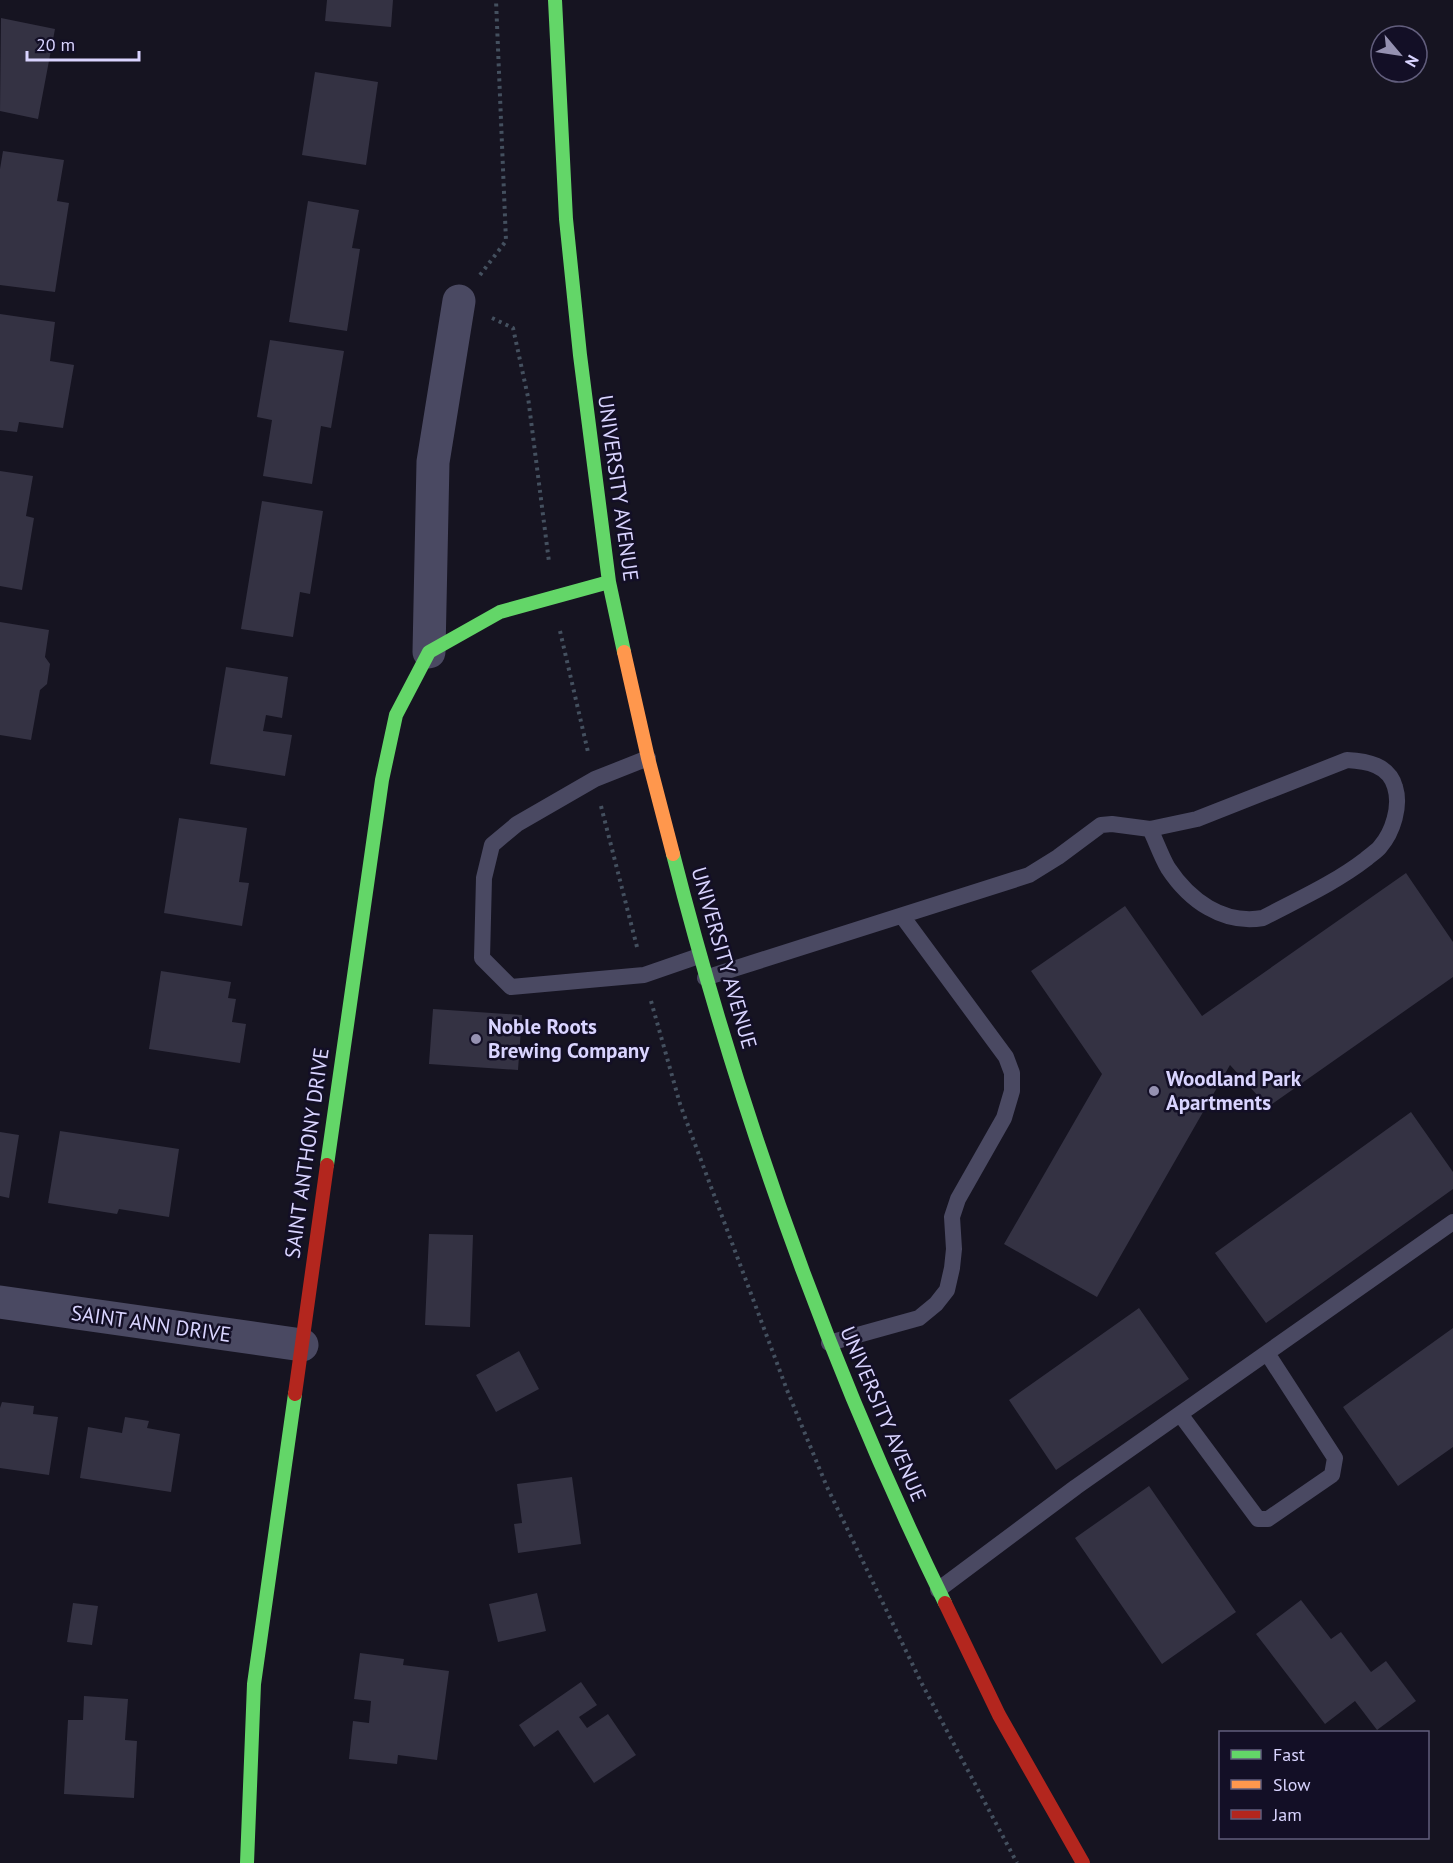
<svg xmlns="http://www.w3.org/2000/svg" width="1453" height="1863" font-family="'PT Sans',sans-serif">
	<rect width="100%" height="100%" fill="#161421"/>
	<path fill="#343243" d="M327,0H393L391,27L325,21Z
		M1,18L55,29L38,119L0,111Z
		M315,72L378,82L366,165L302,155Z
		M3,151L64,160L57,201L69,203L55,292L0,285V169Z
		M308,201L359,210L352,248L360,249L347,331L289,322Z
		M0,314L55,322L50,361L74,365L63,428L19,422L17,432L0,430Z
		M270,340L344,351L331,428L321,426L312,484L263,476L272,420L257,417Z
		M0,471L33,476L26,516L34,518L22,590L0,586Z
		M262,501L323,511L310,594L300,592L293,637L241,629Z
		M0,622L49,630L45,657L50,664L47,684L40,690L31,740L0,735Z
		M226,667L288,677L282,718L266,715L263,731L292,735L285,776L210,764Z
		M179,818L247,828L239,882L249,883L242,926L164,913Z
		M1406,873L1453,942V977L1268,1107L1230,1065L1097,1297L1004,1244L1102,1074L1031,971L1125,906L1202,1016Z
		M161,971L231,982L228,998L236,999L232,1022L246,1024L240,1063L149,1049Z
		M433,1009L522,1015L518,1070L429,1064Z
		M1411,1112L1453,1172V1189L1266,1323L1215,1253Z
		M60,1131L179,1149L169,1217L119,1209L117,1214L48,1203Z
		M0,1132L19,1135L9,1198L0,1196Z
		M429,1234L473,1235L470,1327L425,1325Z
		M1139,1308L1189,1379L1056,1470L1009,1400Z
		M1453,1328V1447L1398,1486L1343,1407Z
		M519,1351L539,1389L496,1412L476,1375Z
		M2,1402L34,1406L33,1414L58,1417L49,1475L0,1468V1408Z
		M125,1417L149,1421L147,1428L180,1434L171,1492L80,1478L88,1427L122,1433Z
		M572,1477L581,1544L518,1553L514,1524L522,1523L517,1484Z
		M1149,1486L1236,1612L1162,1664L1075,1538Z
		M537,1593L546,1631L498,1642L489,1604Z
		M1301,1600L1331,1639L1341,1632L1371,1672L1386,1661L1416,1701L1377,1730L1355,1701L1325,1724L1256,1634Z
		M73,1603L98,1606L92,1645L67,1642Z
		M360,1653L404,1659L403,1665L449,1671L437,1760L398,1755L397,1764L349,1759L353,1721L369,1723L371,1701L354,1699Z
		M581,1682L597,1705L579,1717L587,1728L608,1714L636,1755L594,1783L558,1730L534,1747L519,1725Z
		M84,1696L128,1699L125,1740L137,1741L134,1798L64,1794L68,1720H83Z"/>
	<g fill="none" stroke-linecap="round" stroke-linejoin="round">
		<path stroke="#44505f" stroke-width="4" stroke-dasharray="3 4.5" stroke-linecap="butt" d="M480,275L506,241L496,0
			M492,318L513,328L528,397L549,562
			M560,631L588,752
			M601,806L637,947
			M651,1001L680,1104L787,1390L827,1487L921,1682L1017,1863"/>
		<path stroke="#4a4962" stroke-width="16" d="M648,758L595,779L517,824L492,845L484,878L482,958L511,987L644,975L699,956
			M705,978L1029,875L1058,857L1101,825L1112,824L1150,829L1197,819L1347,760C1367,761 1389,765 1395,787C1401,806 1393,832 1380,847C1376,852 1370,855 1366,859C1335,883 1297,900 1263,918C1223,925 1189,900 1168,868C1161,856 1156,841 1150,829
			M829,1343L919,1318L936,1304L947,1290L952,1268L954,1249L952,1217L958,1199L1004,1118L1012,1091V1073L1006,1057L902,916
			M1180,1414L1258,1519H1268L1332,1475L1335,1458L1267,1353
			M938,1590L1076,1487L1453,1222"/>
		<path stroke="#4a4962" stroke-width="33" d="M429,652L433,462L459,301
			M0,1302L302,1345"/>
		<path stroke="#63d668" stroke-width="14" d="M555,0L566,219L580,355L609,582L624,652
			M673,854C739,1112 828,1364 945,1603
			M327,1165L382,780L396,715L429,652L500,612L609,582
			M247,1863L254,1684L295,1394"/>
		<path stroke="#ff974d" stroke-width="14" d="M624,652L648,758L673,854"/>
		<path stroke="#b3261e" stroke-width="14" d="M295,1394L327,1165
			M945,1603L999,1715L1083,1863"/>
	</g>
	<g fill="#9591b1" stroke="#130f26" stroke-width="2">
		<circle cx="476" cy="1039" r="6"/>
		<circle cx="1154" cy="1091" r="6"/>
	</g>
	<g text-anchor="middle" stroke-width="5" stroke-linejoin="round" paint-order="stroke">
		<g font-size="21" fill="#d9d4ff" stroke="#130f26">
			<text transform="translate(618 488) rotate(82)" y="7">UNIVERSITY AVENUE</text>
			<text transform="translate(724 958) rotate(74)" y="7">UNIVERSITY AVENUE</text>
			<text transform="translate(307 1153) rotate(-82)" y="7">SAINT ANTHONY DRIVE</text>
			<text transform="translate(151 1324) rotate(8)" y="7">SAINT ANN DRIVE</text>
			<text transform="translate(883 1414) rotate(67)" y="7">UNIVERSITY AVENUE</text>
		</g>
		<g font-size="21" font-weight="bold" fill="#d9d4ff" stroke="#130f26" text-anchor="start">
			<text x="488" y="1034">Noble Roots<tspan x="488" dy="24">Brewing Company</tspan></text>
			<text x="1166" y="1086">Woodland Park<tspan x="1166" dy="24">Apartments</tspan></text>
		</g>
	</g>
	<rect x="1219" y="1731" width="210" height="108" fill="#130f26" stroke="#625e7d" stroke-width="1.5"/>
	<rect x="1231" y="1750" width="30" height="9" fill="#63d668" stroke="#625e7d" stroke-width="1.5"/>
	<text x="1273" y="1761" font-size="18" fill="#d9d4ff">Fast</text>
	<rect x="1231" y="1780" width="30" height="9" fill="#ff974d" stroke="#625e7d" stroke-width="1.5"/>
	<text x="1273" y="1791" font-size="18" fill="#d9d4ff">Slow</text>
	<rect x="1231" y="1810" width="30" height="9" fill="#b3261e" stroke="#625e7d" stroke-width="1.5"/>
	<text x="1273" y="1821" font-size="18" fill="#d9d4ff">Jam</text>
	<g transform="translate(1399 54) rotate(119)"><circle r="28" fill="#130f26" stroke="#625e7d" stroke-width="1.5"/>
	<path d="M0-4.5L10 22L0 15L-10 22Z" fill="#9591b1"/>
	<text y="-9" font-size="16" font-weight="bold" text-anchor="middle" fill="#d9d4ff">N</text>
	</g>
	<path d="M27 51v9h112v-9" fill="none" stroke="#d9d4ff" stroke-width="3"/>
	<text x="36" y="51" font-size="18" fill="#d9d4ff" stroke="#130f26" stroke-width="4.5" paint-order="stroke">20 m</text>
</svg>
